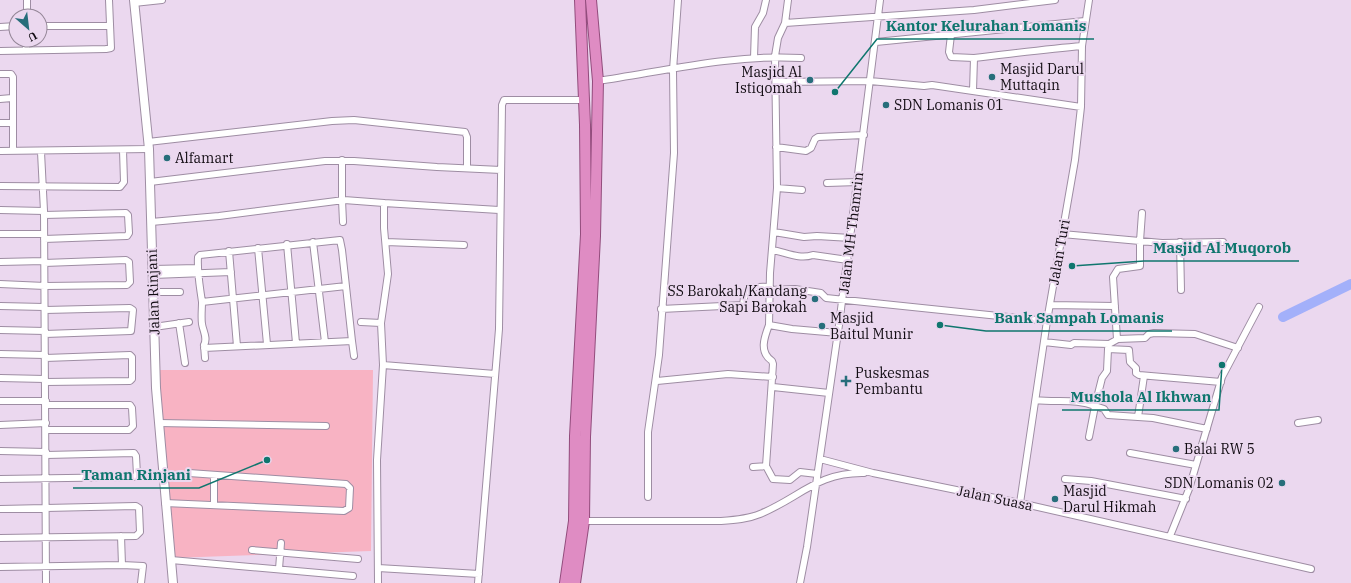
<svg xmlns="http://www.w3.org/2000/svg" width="1351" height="583" font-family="'IBM Plex Serif',serif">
	<rect width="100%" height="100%" fill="#ebd8ef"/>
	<path fill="#f8b3c3" d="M155,370H373L371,551L171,558Z"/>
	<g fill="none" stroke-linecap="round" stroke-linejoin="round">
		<path stroke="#a3b0fa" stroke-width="10" d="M1283,317L1351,284"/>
		<g stroke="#9e8da3" stroke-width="8">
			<path id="minor" d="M134,3L162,0
				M27,16V0
				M785,23L974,10L1055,0
				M40,26H110
				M0,27L16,26
				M951,35L949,52L951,57L974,58
				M876,42L1085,21
				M26,50V40
				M0,51L106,49L111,48L109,0
				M754,58L755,27L763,13L766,0
				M0,74H11L13,77V151
				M598,81C665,71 733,54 801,58
				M776,82L870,81L924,86L932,85L1081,107
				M973,91L974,58C1010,54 1046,49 1082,46
				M0,99L12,98
				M0,123H13
				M148,142L332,121L354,120L465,132L467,137V168
				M776,147L806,151L811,148L815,139L818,137L864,135
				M0,151L149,149
				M41,152L44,211L46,583
				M342,160V200
				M150,182L325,161H354L437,167L501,170
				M827,183L858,182
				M0,186L120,187L124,182L123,150
				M777,188L802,190
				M342,200L343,222
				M0,210L44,211
				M44,215L126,213L128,215L129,233L127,236L44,239
				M151,222L219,216L344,200L384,203
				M774,232L804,237L817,236L851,238
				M0,234H44
				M1062,234L1162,243L1223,242
				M313,242L325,342
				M386,242L464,245
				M1180,242L1181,290
				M287,244L296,343
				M258,248L267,344
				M772,250C785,252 799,260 813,255L848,260
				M229,251L237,346
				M0,262L44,261
				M153,269L198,268
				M153,275L231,272
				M0,284L45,286L127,285L130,282L129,262L126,260L44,263
				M769,290L795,289L821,293L826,298L1047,321
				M154,292H180
				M202,302L346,286
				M1050,305L1115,306
				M0,306L44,307
				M661,309L743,305C744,286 754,286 770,287
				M45,310L130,308L133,310L131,331L45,334
				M361,322L381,323
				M179,323L185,363
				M769,325L770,273L777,188L775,56L778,38L785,23L788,0
				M154,327L189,322
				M0,330L45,331
				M1117,339L1113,277L1118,269L1140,266V241L1142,213
				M352,341L354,356
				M1044,342L1071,345L1074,343L1109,344L1118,339L1145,338L1149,334L1154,333L1195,334L1238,348
				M1109,344L1108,349L1129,350L1130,362L1136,368V373L1139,375L1221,382
				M204,345C208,338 203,331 202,324C201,317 202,309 202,302C200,287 197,273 198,257L200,255L340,240L342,250L352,341L204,348
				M204,345L205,358
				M0,354L45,355
				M45,358L130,355L132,357V379L130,381L45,382
				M383,365L495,374
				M1144,376L1138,417L1153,418L1207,429
				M0,378L45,379
				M657,381L728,374L773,377
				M773,387L829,393
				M1036,400C1056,403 1076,398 1095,406L1102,378L1107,371L1108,349
				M0,401H46
				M46,405H130L132,408L133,426L129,430H46
				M159,423L326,426
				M1298,423L1318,420
				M0,425L46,423
				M1089,437L1095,406L1104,409L1108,415L1138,417
				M0,451L46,452
				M1130,453L1196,465
				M820,459L873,473L1020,503L1311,569
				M753,467L766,466
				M817,474L800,472L790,480L773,479L766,466L773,364L772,361C759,352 764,338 769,325L792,329L838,333
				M0,479L134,477L137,475L136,456L134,453L46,455
				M1065,479L1091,481L1186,499
				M648,497V432L659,355L674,153L673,70L678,0
				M165,503L344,511L349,508L350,488L346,484L189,473
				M1020,503L1047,321L1075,160L1081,107L1082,46L1089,0
				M214,504V475
				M0,509L136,506L139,508L140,532L136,536L0,538
				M582,521H721C735,520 748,519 760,514C799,498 818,472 864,473
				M1170,536L1189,489L1222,377L1259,307
				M252,550L358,559
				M171,560L353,576
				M122,565L143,566L141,583
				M0,567L122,565L121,536
				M378,568L479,574
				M279,569L281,543
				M378,583L377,460L383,365L381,323L388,274L384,228V203L499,210
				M478,583L499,329L502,105L504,100H585
				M800,583L807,547L839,325L880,0"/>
		</g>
		<g stroke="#9e8da3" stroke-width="10">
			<path id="tertiary" d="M134,0L149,149L156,388L173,583"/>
		</g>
		<g stroke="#924c7c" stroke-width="12">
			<path id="trunk" d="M565,583L574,521L575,436L586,234L585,125L580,0
				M575,583L584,521L585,437L595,236L598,81L591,0"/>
		</g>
		<use href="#minor" stroke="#fff" stroke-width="6"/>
		<use href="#tertiary" stroke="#fff" stroke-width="8"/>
		<use href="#trunk" stroke="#df8cc3" stroke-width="10"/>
	</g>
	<g fill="#276e7b" stroke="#ebd8ef" stroke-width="1.5">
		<circle cx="992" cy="77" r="4"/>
		<circle cx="810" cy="80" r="4"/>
		<circle cx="886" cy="105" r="4"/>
		<circle cx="167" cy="158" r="4"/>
		<circle cx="815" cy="299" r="4"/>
		<circle cx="822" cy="326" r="4"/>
		<path d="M844 375h4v4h4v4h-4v4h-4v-4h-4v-4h4z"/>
		<circle cx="1176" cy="449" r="4"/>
		<circle cx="1282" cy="483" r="4"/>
		<circle cx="1055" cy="499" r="4"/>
	</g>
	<g text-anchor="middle" stroke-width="4" stroke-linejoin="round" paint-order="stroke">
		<g font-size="14" fill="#120c13" stroke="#ebd8ef" text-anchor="start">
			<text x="1000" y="74">Masjid Darul<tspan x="1000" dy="16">Muttaqin</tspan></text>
			<text x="802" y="77" text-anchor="end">Masjid Al<tspan x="802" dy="16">Istiqomah</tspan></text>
			<text x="894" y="110">SDN Lomanis 01</text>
			<text x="175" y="163">Alfamart</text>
			<text x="807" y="296" text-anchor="end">SS Barokah/Kandang<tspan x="807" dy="16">Sapi Barokah</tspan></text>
			<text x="830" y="323">Masjid<tspan x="830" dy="16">Baitul Munir</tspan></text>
			<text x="855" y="378">Puskesmas<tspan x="855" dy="16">Pembantu</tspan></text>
			<text x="1184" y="454">Balai RW 5</text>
			<text x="1274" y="488" text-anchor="end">SDN Lomanis 02</text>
			<text x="1063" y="496">Masjid<tspan x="1063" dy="16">Darul Hikmah</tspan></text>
		</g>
		<g font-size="14" fill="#120c13" stroke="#ebd8ef">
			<text transform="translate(851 233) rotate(-83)" y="5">Jalan MH Thamrin</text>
			<text transform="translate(1059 252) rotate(-80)" y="5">Jalan Turi</text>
			<text transform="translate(153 292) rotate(-92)" y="5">Jalan Rinjani</text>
			<text transform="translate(995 498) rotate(12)" y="5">Jalan Suasa</text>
		</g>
	</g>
	<path fill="none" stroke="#0f766e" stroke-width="1.5" d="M835 92L877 39H1094M1072 266L1144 261H1299M940 325L986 331H1172M1222 365L1219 410H1062M267 460L199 488H73"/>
	<g fill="#0f766e" stroke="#ebd8ef" stroke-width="1.5">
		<circle cx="835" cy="92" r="4"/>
		<circle cx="1072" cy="266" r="4"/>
		<circle cx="940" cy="325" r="4"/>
		<circle cx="1222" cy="365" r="4"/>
		<circle cx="267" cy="460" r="4"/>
	</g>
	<g font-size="15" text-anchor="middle" font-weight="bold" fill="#0f766e" stroke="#ebd8ef" stroke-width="4" stroke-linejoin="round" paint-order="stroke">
		<text x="986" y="31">Kantor Kelurahan Lomanis</text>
		<text x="1222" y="253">Masjid Al Muqorob</text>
		<text x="1079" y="323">Bank Sampah Lomanis</text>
		<text x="1141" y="402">Mushola Al Ikhwan</text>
		<text x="136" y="480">Taman Rinjani</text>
	</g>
	<g transform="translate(28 28) rotate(152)"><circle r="19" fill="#ebd8ef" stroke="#948697"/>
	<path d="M0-3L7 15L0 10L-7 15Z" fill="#276e7b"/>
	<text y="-6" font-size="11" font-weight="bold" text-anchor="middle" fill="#120c13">U</text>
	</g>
</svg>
